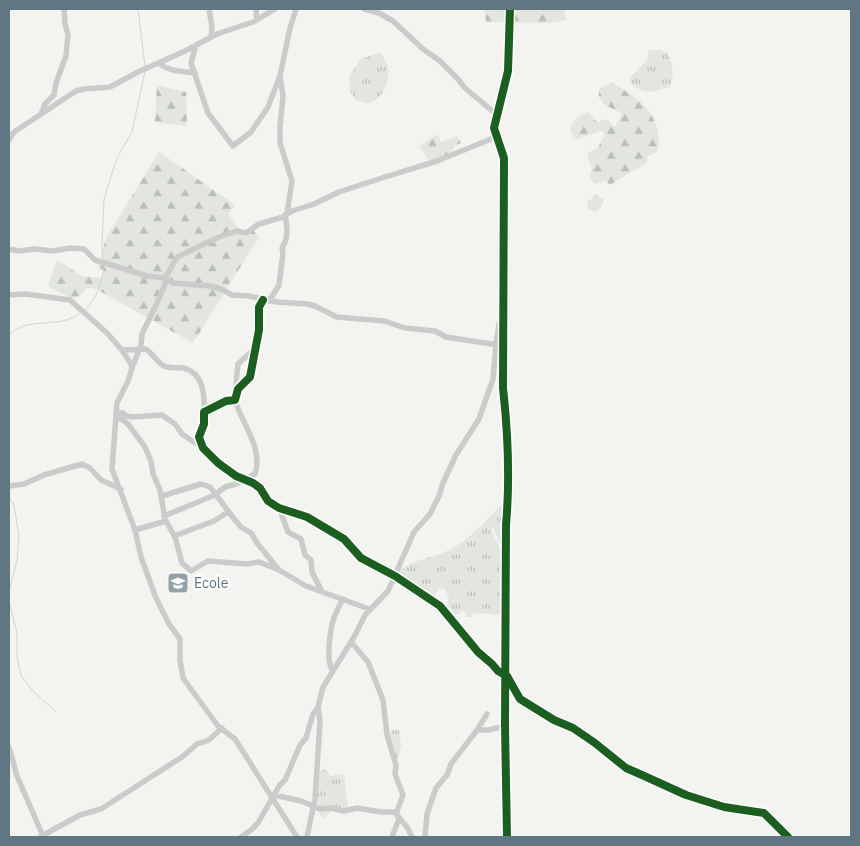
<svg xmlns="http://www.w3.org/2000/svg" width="860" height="846" font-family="'IBM Plex Sans',sans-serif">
	<defs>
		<pattern id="grass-tufts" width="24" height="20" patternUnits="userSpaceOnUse" patternTransform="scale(1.25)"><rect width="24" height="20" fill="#e2e6de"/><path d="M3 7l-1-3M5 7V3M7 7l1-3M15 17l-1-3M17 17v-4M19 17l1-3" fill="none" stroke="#bbbfb9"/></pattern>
		<pattern id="forest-firs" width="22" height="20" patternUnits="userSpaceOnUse" patternTransform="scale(1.25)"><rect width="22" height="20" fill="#e2e6de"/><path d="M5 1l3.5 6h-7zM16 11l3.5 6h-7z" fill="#bbbfb9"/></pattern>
	</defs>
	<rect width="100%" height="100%" fill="#f3f3f0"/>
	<path fill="url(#grass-tufts)" d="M649,50H660L668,54C672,63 675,78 670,87C653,91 646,96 631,84L630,78L647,60Z
		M381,52C383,57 386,61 388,66C391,79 382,104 366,103C362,102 358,100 354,99L350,90L349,77L361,59Z
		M501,505L504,507L503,550L493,528L491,529L500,550L503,562L502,615L473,613L471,617H466L465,612L463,610L457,615L447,607L449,597L444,588L439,589L433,596L425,597L395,575C409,559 433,559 451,549C471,538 486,521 501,505Z
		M399,729L401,746L398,759L394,760L387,732Z
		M326,769L330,776L344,774L348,809L328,808L330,812L324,818L320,815L317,798V772Z"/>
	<path fill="url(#forest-firs)" d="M484,9H564L566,20L551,23L486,22Z
		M613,83C636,97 659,112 659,142C659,150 655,155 648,156L646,163L610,185L605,181L594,184L590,176L592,168L587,154L598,147L605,135L601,131L577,139C562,130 577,115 589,112L594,120L599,122L607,119L615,127L622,113C611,108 594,103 600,88Z
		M157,85L186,92L187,126L155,122Z
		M438,134L441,142L457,136L461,143L454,146L452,154L430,162L419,146Z
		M159,152L235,205L228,214L245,236L253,230L259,237L193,343L96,289L86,288L80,296L72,299L48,286L57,260L82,276L101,278L104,271L98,267L106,238Z
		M596,195L604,200L601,208L595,212L588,209L587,202Z"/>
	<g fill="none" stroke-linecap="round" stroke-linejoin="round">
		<path stroke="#ccd6d8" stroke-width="1" d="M138,9L145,67
			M103,259L102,245L104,199L117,158L132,132L145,71
			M86,309C96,299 104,281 103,266
			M9,335C28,315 60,330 80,313
			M9,496L14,505L19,537L17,560L9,591
			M9,602L17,633V656L21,676L34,692L56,712"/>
		<path stroke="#cacccc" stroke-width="5.5" d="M209,9L212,27L211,37
			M256,9L257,20
			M364,9L379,13L393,21L423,49L440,61L457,78L465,88L496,114
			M196,45L191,63L208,113L233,146L251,132L268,107L280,76
			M159,63C169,72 182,71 195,73
			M41,114L45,104L54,95L56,83L66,56L68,35L65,24L64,9
			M9,140L14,132L76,91L84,89L110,87L138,72L185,51L217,34L253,22L275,9
			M287,213L292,181L280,143V127L283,96L280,76L290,28L296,9
			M9,249L19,251L34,249L53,251L70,248L84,249L95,260L147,276L165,278L173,283L210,286L221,289L232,295L249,296L277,302L307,304L315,306L337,317L384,321L405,328L435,331L446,337L498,345
			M9,295L26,294L70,300L107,333L122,350L131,364L132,368L128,381L117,403L112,469L135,530L141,557L156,598L169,624L180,639V660L183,678L218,726L235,739L297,837
			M263,300L259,307V330L250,377L238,389L235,400L226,401L204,412V424L199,437L203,448L218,463L236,476L253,483L260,488L268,501L279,508L307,517L344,539L361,558L395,576L440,606L478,652L492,664L498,671L507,676L520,699L554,720L573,728L595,743L626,768L642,775L686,795L724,807L764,813L788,837
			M269,301L279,285L283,253L282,248C289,237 287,228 285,215
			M122,350L146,349C153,354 157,362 164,366C170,369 177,367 183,368C203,372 205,395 204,412
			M132,368L141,345L142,334L158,301L165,284V278L176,259L179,256L219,237L237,231L246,233L259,224L283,217L292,211L314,204L339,192L385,177L437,161L496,137
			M238,389L236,384L238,364L254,349
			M118,413H123L126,416L133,417L162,415L175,424L182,434L203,448
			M117,416L128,424L145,447L151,461L153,474L160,490L165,519
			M9,486L24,484L44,475L82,464L90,468L101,480L121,489
			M162,496L201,484L210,487L235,520L241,527L251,533L257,543L279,570
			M279,508L288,532L301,539L305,555L311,560L312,572L321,590
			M164,516L215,495L225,487L236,484L255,474C264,449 241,422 235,400
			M135,530L166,521L175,537L182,563L191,571L208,561L247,564L259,562L279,570L306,586L369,609
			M174,536L214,521L228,512
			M351,642L368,662L383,700L387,735L396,765L395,774L403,795L396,814L407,827L412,837
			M332,670C326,659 330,629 334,618C336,611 340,605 343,599
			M477,730H489L505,726
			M9,747L17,776L43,836
			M274,795L301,801L320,809L330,808L344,811L357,808L381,812H396
			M40,837L80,815L101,809L182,757L197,744L209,740L222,728
			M241,837L251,830L258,823L279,786L285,780L300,745L306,738L313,714L318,707
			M307,837L315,799L320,722L318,707L323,687L354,637L365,615L388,591L414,532L430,514L439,496L443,483L456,455L479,419L493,379L496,344L499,324
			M392,837L399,819
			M425,837L427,814L436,788L447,775L451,764L477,730L487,714
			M507,837L505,726L506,525C510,480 508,433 503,388L504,158L494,128L508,71L510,9"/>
		<g stroke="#fff" stroke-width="11">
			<path id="cycleway" d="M263,300L259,307V330L250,377L238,389L235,400L226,401L204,412V424L199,437L203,448L218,463L236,476L253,483L260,488L268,501L279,508L307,517L344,539L361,558L395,576L440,606L478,652L492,664L498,671L507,676L520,699L554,720L573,728L595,743L626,768L642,775L686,795L724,807L764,813L788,837
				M507,837L505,726L506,525C510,480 508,433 503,388L504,158L494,128L508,71L510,9"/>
		</g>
		<use href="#cycleway" stroke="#1b5e20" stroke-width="8"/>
	</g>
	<defs>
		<g id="school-square" transform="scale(1.125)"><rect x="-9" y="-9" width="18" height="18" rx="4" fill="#93a2a9" stroke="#fff"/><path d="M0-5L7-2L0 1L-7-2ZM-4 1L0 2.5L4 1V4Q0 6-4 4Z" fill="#fff"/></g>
	</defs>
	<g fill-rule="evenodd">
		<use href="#school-square" x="178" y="583"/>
	</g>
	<g text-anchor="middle" stroke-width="5" stroke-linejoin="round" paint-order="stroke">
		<g font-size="14" fill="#607783" stroke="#fff" text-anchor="start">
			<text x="194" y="588">Ecole</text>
		</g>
	</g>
	<rect width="860" height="846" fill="none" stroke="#607783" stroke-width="20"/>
</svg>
